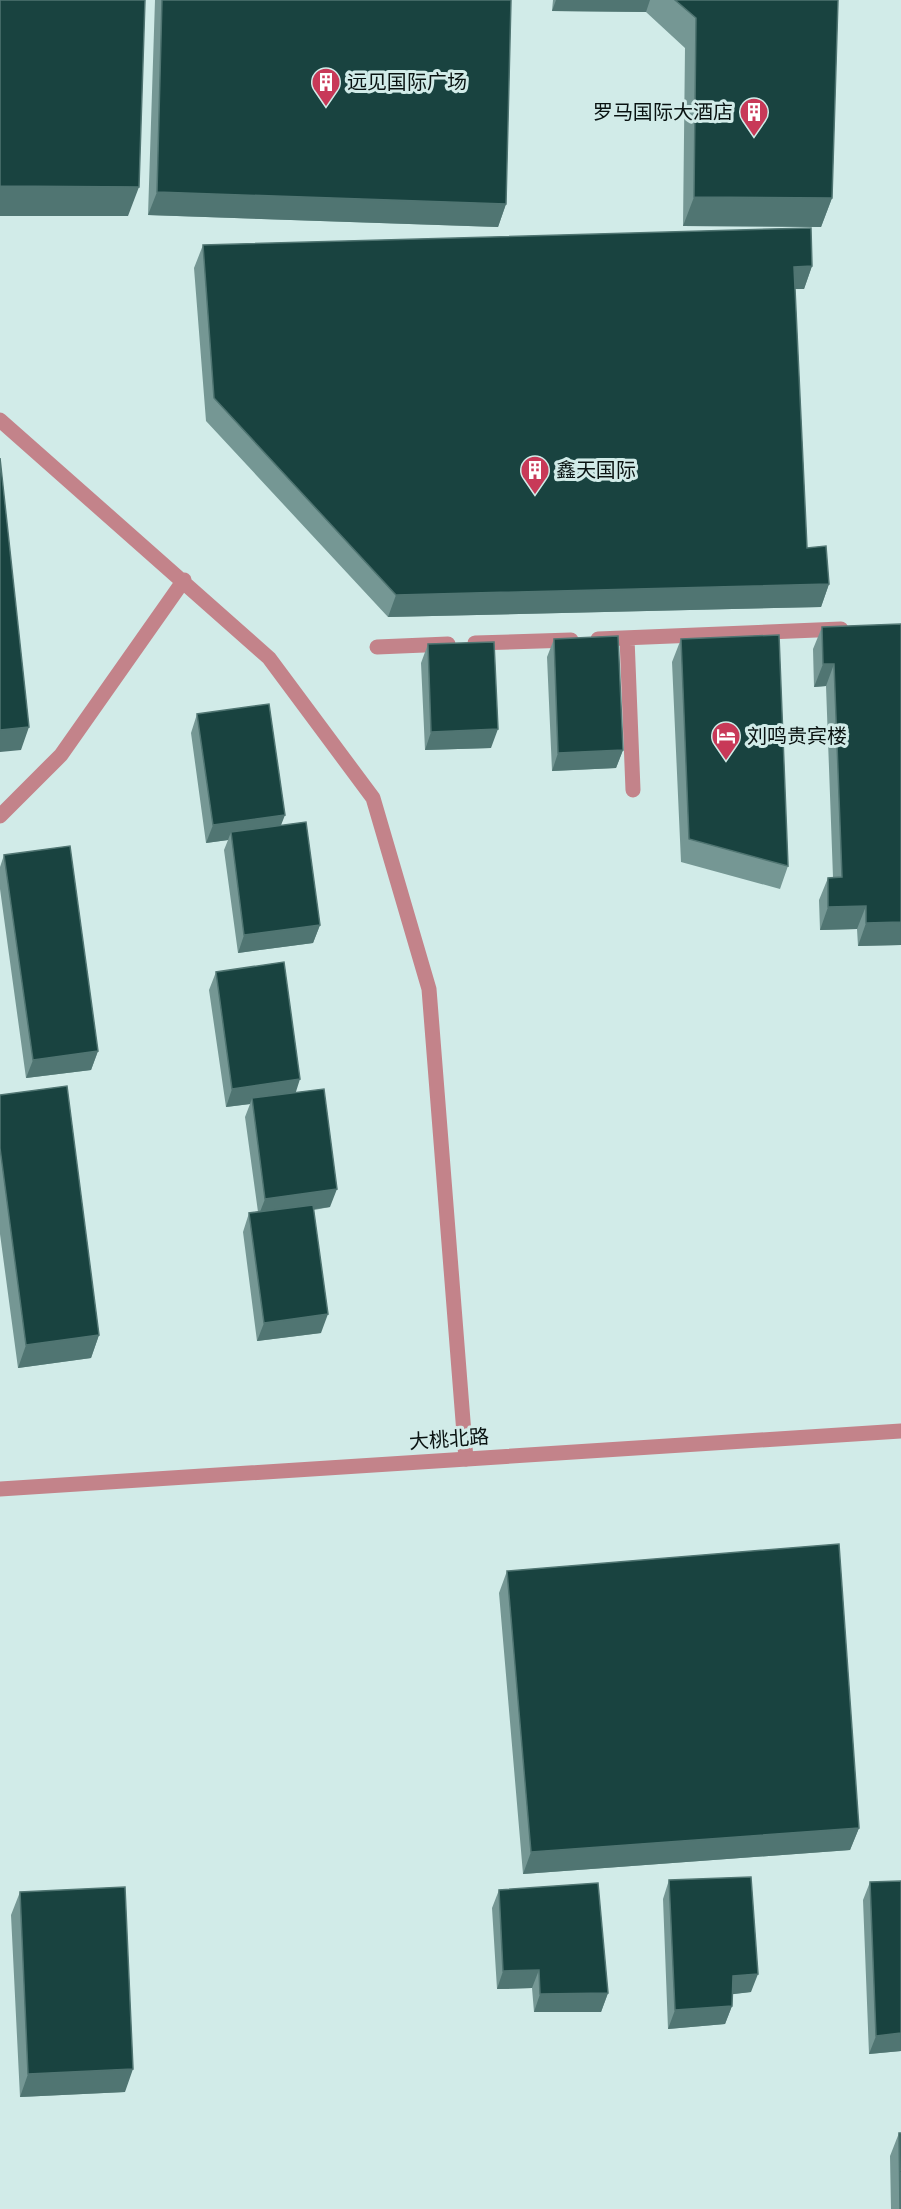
<svg xmlns="http://www.w3.org/2000/svg" width="901" height="2209" font-family="Bitter,'Noto Sans SC',serif">
	<rect width="100%" height="100%" fill="#d1ebe8"/>
	<g fill="none" stroke-linecap="round" stroke-linejoin="round">
		<path stroke="#c3838a" stroke-width="15" d="M627,638L633,790
			M598,639L841,629
			M475,643L571,640
			M377,647L448,644"/>
		<path stroke="#c3838a" stroke-width="15" d="M0,420L269,658L373,798L429,989L466,1459
			M0,816L61,755L184,580"/>
		<path stroke="#c3838a" stroke-width="15" d="M0,1489L901,1431"/>
	</g>
	<path fill="#759794" d="M155,0H511L506,204L498,227L148,215Z
		M553,0H838L832,198L821,227L683,226L685,48L646,12L552,11Z
		M203,245L812,266L804,289H795L807,548L829,584L821,607L388,617L206,421L194,268Z
		M901,624V945L858,946L857,929L820,930L819,900L828,878L833,877L826,686L814,687L813,649L822,627Z
		M554,639L623,750L616,768L552,771L547,657Z
		M681,639L788,866L780,889L681,862L672,662Z
		M428,644L491,748L425,750L421,663Z
		M197,714L281,825L320,925L313,943L238,953L224,850L228,840L206,843L191,733Z
		M4,855L98,1051L91,1070L26,1078L0,889V867Z
		M216,972L295,1093L330,1207L314,1210L321,1333L257,1341L243,1232L249,1213L258,1212L245,1117L250,1104L226,1107L209,990Z
		M0,1095L99,1335L91,1358L18,1368L0,1234Z
		M507,1571L859,1828L850,1850L523,1874L499,1593Z
		M669,1880L751,1992L732,1994V2006L725,2024L668,2029L663,1899Z
		M870,1882L901,2051L869,2054L863,1900Z
		M499,1890L608,1993L601,2012H534L532,1988L497,1989L492,1908Z
		M20,1892L125,2092L20,2097L11,1915Z
		M899,2133L901,2209H891L890,2156Z"/>
	<path fill="#507572" d="M556,0H650L646,12L552,11Z
		M0,186L139,187L128,216H0Z
		M157,192L506,204L498,227L148,215Z
		M694,197L832,198L821,227L683,226Z
		M812,266L804,289H786L794,267Z
		M829,584L821,607L388,617L396,595Z
		M823,664H834L826,686L814,687Z
		M29,727L21,750L0,752V730Z
		M498,729L491,748L425,750L431,732Z
		M623,750L616,768L552,771L558,753Z
		M285,815L278,833L231,832L228,840L206,843L213,825Z
		M866,906L857,929L820,930L828,907Z
		M901,922V945L858,946L866,923Z
		M320,925L313,943L238,953L244,935Z
		M98,1051L91,1070L26,1078L33,1060Z
		M300,1079L294,1098H252L250,1104L226,1107L232,1089Z
		M337,1189L330,1207L258,1217L265,1199Z
		M328,1314L321,1333L257,1341L264,1323Z
		M99,1335L91,1358L18,1368L26,1345Z
		M859,1828L850,1850L523,1874L531,1852Z
		M539,1970L532,1988L497,1989L503,1971Z
		M758,1974L751,1992L726,1995L733,1976Z
		M608,1993L601,2012H534L540,1994Z
		M732,2006L725,2024L668,2029L675,2010Z
		M901,2033V2051L869,2054L876,2036Z
		M133,2069L125,2092L20,2097L28,2074Z"/>
	<path fill="#194340" stroke="#507572" stroke-width="1.5" d="M0,0H145L139,187L0,186Z
		M162,0H511L506,204L157,192Z
		M675,0H838L832,198L694,197L696,18Z
		M811,228L812,266L794,267L807,548L826,546L829,584L396,595L214,398L203,245Z
		M0,458L29,727L0,730Z
		M901,624V922L866,923V906L828,907V878L842,877L834,664H823L822,627Z
		M779,635L788,866L689,839L681,639Z
		M618,636L623,750L558,753L554,639Z
		M494,642L498,729L431,732L428,644Z
		M269,704L285,815L213,825L197,714Z
		M306,822L320,925L244,935L231,832Z
		M70,846L98,1051L33,1060L4,855Z
		M284,962L300,1079L232,1089L216,972Z
		M67,1086L99,1335L26,1345L0,1148V1095Z
		M324,1089L337,1189L265,1199L252,1098Z
		M313,1205L328,1314L264,1323L249,1213Z
		M839,1544L859,1828L531,1852L507,1571Z
		M751,1877L758,1974L733,1976L732,2006L675,2010L669,1880Z
		M901,1881V2033L876,2036L870,1882Z
		M598,1883L608,1993L540,1994L539,1970L503,1971L499,1890Z
		M125,1887L133,2069L28,2074L20,1892Z
		M899,2133H901V2209H900Z"/>
	<defs>
		<g id="building-pin" transform="scale(1.5)"><path d="M0 17L-7.5 6A9.5 9.5 0 1 1 7.5 6Z" fill="#c83958" stroke="#d1ebe8"/><path d="M-4-6H4V6H1V3H-1V6H-4ZM-2.5-4.3h1.7v1.8h-1.7ZM.8-4.3h1.7v1.8H.8ZM-2.5-1h1.7V.8h-1.7ZM.8-1h1.7V.8H.8Z" fill="#fff"/></g>
		<g id="hotel-pin" transform="scale(1.5)"><path d="M0 17L-7.5 6A9.5 9.5 0 1 1 7.5 6Z" fill="#c83958" stroke="#d1ebe8"/><path d="M-6-4.5h1.5V1H6V5H4.5V3h-9V5H-6ZM-4 0a1.8 1.8 0 1 1 3.6 0ZM.5 0V-2.5h3Q6-2.5 6 0Z" fill="#fff"/></g>
	</defs>
	<g fill-rule="evenodd">
		<use href="#building-pin" x="326" y="82"/>
		<use href="#building-pin" x="754" y="112"/>
		<use href="#building-pin" x="535" y="470"/>
		<use href="#hotel-pin" x="726" y="736"/>
	</g>
	<g text-anchor="middle" stroke-width="6" stroke-linejoin="round" paint-order="stroke">
		<g font-size="20" fill="#091211" stroke="#d1ebe8" text-anchor="start">
			<text x="347" y="89">远见国际广场</text>
			<text x="733" y="119" text-anchor="end">罗马国际大酒店</text>
			<text x="556" y="477">鑫天国际</text>
			<text x="747" y="743">刘鸣贵宾楼</text>
		</g>
		<g font-size="20" fill="#091211" stroke="#d1ebe8">
			<text transform="translate(449 1439) rotate(-4)" y="7">大桃北路</text>
		</g>
	</g>
</svg>
